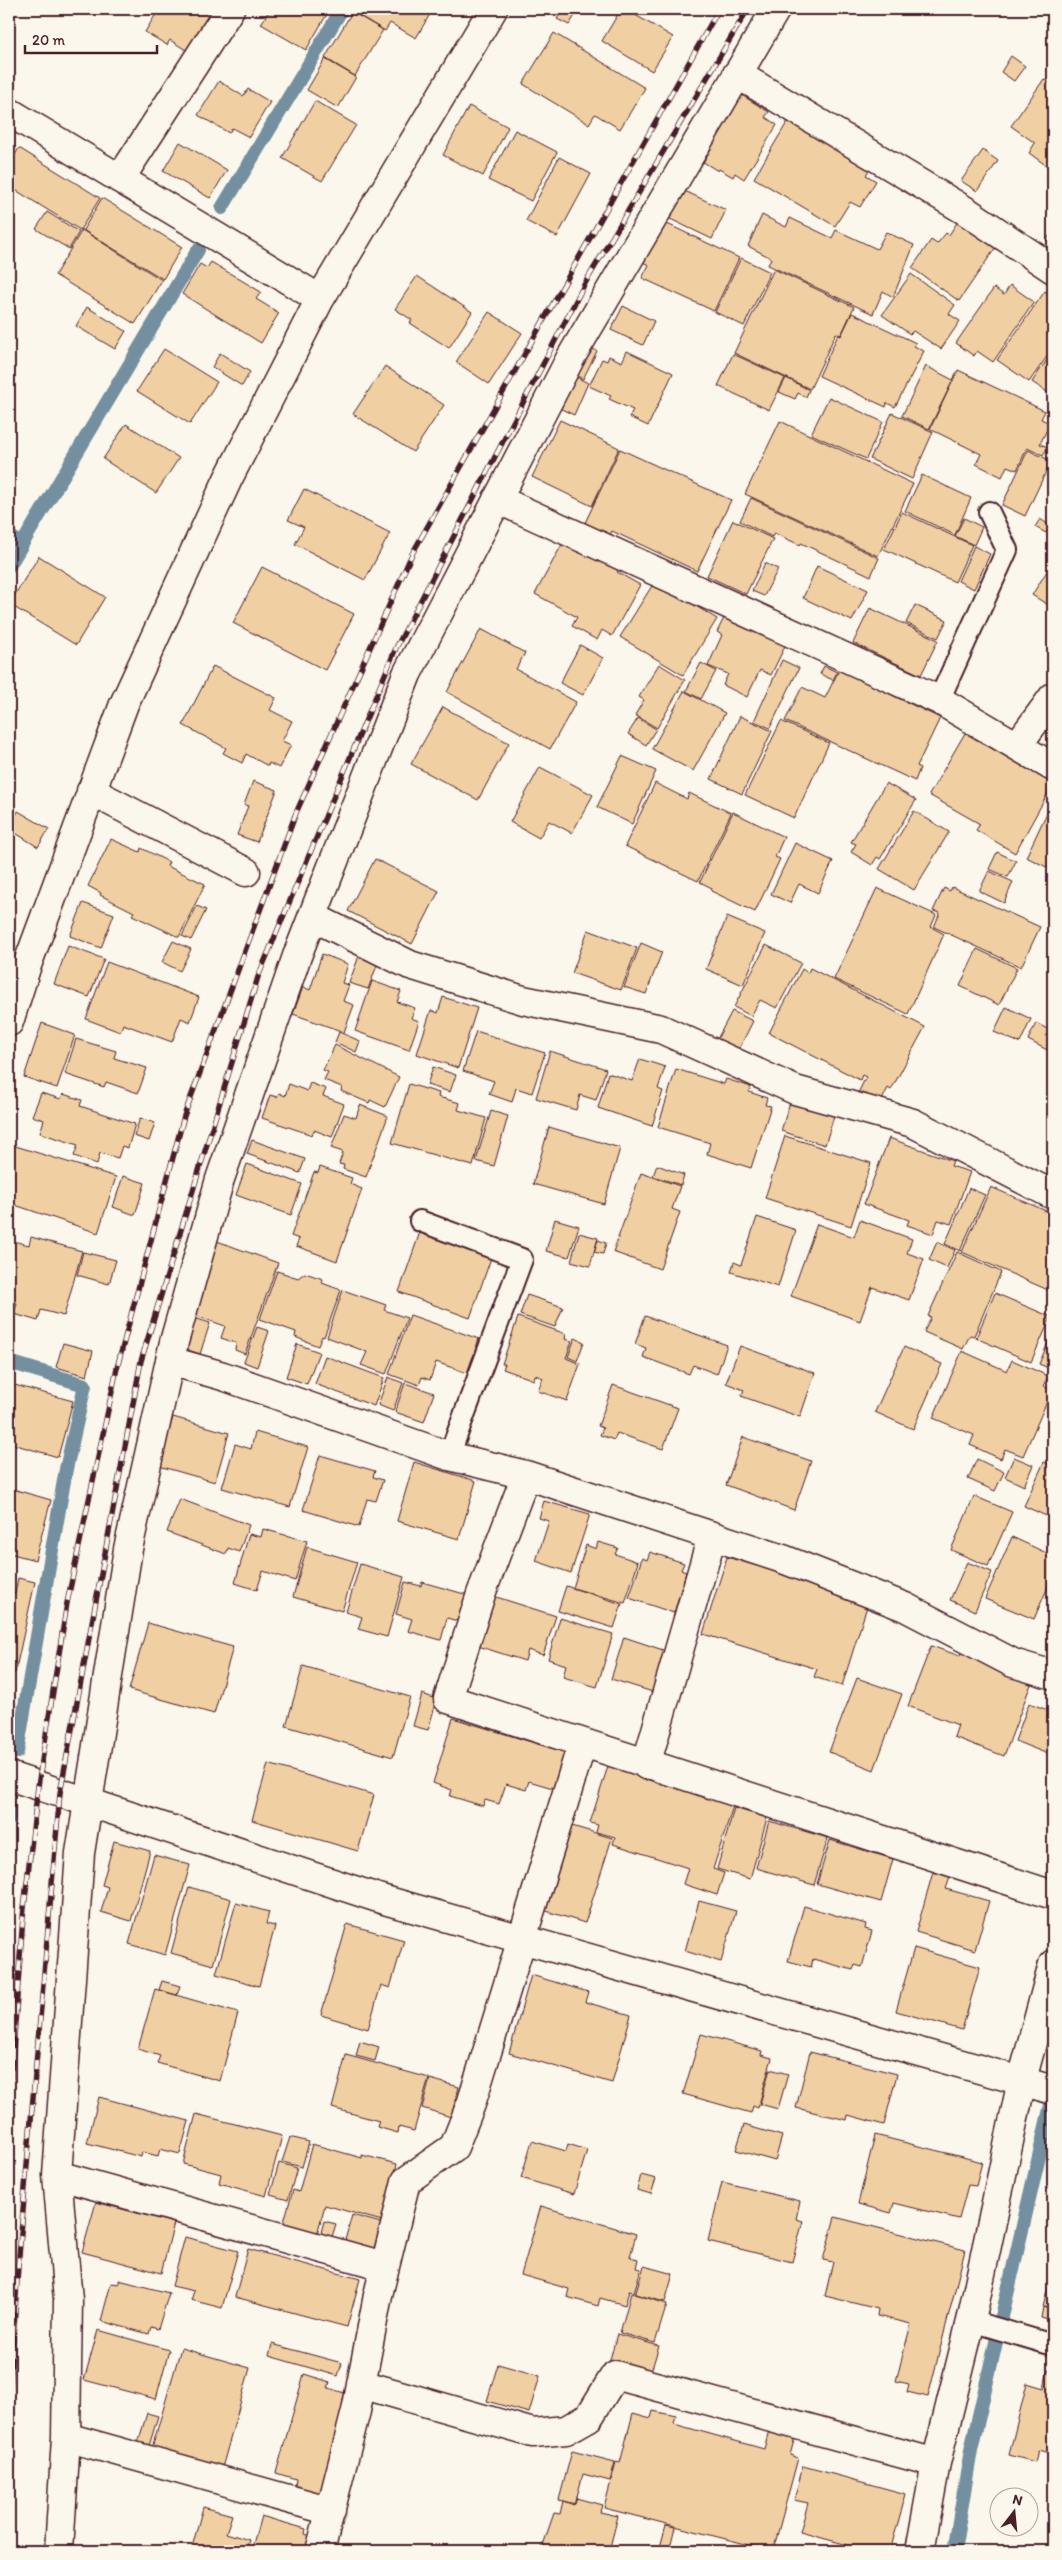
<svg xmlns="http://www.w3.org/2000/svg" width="1062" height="2560" font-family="Itim,sans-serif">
	<rect width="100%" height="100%" fill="#fbf7ec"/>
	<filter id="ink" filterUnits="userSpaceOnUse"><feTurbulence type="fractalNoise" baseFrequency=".02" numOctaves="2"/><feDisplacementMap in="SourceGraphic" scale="10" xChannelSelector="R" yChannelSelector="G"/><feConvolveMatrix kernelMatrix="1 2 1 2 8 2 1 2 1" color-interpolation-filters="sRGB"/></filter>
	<g filter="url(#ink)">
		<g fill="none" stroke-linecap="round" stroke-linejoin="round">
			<path stroke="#738fa0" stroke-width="14" d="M222,208L342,9
				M9,536L22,544
				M9,566L198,250
				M9,1362L85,1385L66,1469L17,1752
				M9,1806V1819
				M954,2551L971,2450L1053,2096"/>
		</g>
		<path fill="#f0d0a2" stroke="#4a1f2b" d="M159,9H215L189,52L170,40L167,45L145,32Z
			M270,9H330L306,50L261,24Z
			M355,9H433L416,38L390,23L385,31L353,12Z
			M555,9H579L569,25L557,19L561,12Z
			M621,9H625L673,37L652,71L602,41Z
			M352,12L383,30L355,76L325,58Z
			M554,33L645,88L620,129L595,114L589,124L523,84Z
			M1011,56L1025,66L1014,81L1001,72Z
			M325,59L356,77L338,108L307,90Z
			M1044,79L1053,86V165L1051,169L1029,153L1035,143L1011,126Z
			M219,81L243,96L248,89L270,102L249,137L232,128L229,133L198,115Z
			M740,94L769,112L765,117L777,125L744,179L735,173L733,177L719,169L718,171L695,157Z
			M315,101L356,125L322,181L282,158Z
			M469,106L508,127L483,176L443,155Z
			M788,121L869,170L866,175L876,181L860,207L850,202L835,226L754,178Z
			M515,130L557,152L531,201L488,180Z
			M180,142L227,170L210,198L163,171Z
			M19,148L100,198L80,230L9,186V165Z
			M983,150L998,161L977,191L961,181Z
			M559,157L591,174L557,237L526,221Z
			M678,188L726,210L712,239L664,216Z
			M102,198L182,247L163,279L83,230Z
			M47,212L79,232L69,249L36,229Z
			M762,215L786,227L790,218L832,238L836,230L877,249L886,232L914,245L893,297L883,291L873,314L768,265L771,258L748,246Z
			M661,221L739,258L714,311L642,278L649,265L636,259Z
			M958,221L996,247L959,301L912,268L931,240L937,244L946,233L949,235Z
			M82,230L162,280L135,324L55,275Z
			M1053,231V245L1046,240Z
			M741,258L770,272L744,326L715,312Z
			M211,262L261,292L256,299L279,313L261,343L182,294L200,264L207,268Z
			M774,269L854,307L841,335L836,333L810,389L734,353Z
			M911,274L955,305L949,314L960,321L941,349L913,331L910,334L882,315Z
			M417,276L472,312L449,348L410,323L412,320L395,309Z
			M1010,285L1034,302L993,362L977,351L974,356L956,343L994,288L1004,295Z
			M1045,291L1053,297V326L1047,335L1053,339V348L1029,382L997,360Z
			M623,306L654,321L643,345L611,330Z
			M87,307L126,331L115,349L76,326Z
			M489,312L522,333L489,384L456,362Z
			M852,313L916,343L914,346L924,351L895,407L887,403L886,407L819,376L838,335L841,336Z
			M588,347L597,351L583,379L575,375Z
			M164,349L217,382L190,424L137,391Z
			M627,351L673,373L648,426L629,417L633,410L609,399L611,396L589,386L602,359L607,361L609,356L622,362Z
			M1053,351V396L1032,382Z
			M220,353L250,372L242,386L212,367Z
			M733,354L785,378L769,410L718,386Z
			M385,366L444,405L413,452L353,414Z
			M926,366L953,380L929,429L902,416Z
			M958,370L1045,411L1041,419L1050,423L1040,444L1048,447L1043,455L1027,448L1017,470L1007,466L1002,477L976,464L981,454L930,429Z
			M570,374L588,383L574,415L555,406Z
			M786,378L809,390L806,397L798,393L795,399L779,392Z
			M829,397L883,422L866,459L811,434Z
			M892,413L933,432L912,479L870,459Z
			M560,420L619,448L592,506L532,477Z
			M780,421L913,484L878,556L745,494Z
			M126,424L179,458L156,493L103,459Z
			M620,449L731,500L697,571L612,531L608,539L583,527Z
			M1028,450L1051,461L1025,516L1002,505Z
			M922,475L971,498L955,535L905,511Z
			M304,489L390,533L365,580L295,544L304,527L288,520Z
			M751,498L879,558L871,576L801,543L800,545L774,533L772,537L740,521Z
			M902,512L972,545L955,582L884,549Z
			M964,518L982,527L974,545L955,536Z
			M1040,519L1051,526L1046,533L1035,527Z
			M733,520L773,539L746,594L707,576Z
			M566,537L620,566L617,572L640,585L612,636L602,630L597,640L572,626L577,617L535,594Z
			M974,546L990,554L974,589L958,581Z
			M39,556L105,597L76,645L9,604Z
			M765,563L778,569L764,596L752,591Z
			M817,566L868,590L852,621L803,598Z
			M262,567L354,614L325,670L233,623Z
			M1049,568L1053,571V608L1032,595Z
			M655,581L717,619L683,675L620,637Z
			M915,605L947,620L938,638L906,623Z
			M870,608L938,640L921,675L853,643Z
			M725,616L786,644L771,675L760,670L747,697L723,685L728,674L708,666L722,635L717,632Z
			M481,629L525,653L516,669L576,702L550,749L447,692Z
			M580,645L603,658L583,695L560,683Z
			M782,660L799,668L770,728L754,721Z
			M701,663L716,671L701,699L686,691Z
			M659,664L685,680L657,728L635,715L644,700L639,697Z
			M213,666L276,698L270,710L292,721L282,741L291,745L279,768L269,763L268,766L246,754L242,763L223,753L226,748L183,725Z
			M824,666L837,672L833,680L820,674Z
			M839,670L940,718L917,766L920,768L915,781L785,721L802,687L825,698Z
			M684,691L725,713L693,771L652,749Z
			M443,707L509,743L478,800L411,764Z
			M740,716L772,731L742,794L711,779Z
			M638,718L656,729L646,745L628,734Z
			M781,721L829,743L794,818L745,795Z
			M965,733L1053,784L1015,853L976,830L980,824L929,795Z
			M622,756L656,771L632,824L597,807Z
			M540,767L593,795L572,833L549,821L539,838L510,822Z
			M253,781L277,790L257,842L237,835L248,806L244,805Z
			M655,783L687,799L689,793L731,813L698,881L625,846Z
			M886,783L916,800L880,859L877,857L872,865L851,852L856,844L851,842Z
			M1052,802L1053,803V870L1026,857Z
			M18,811L49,829L38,847L9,829Z
			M914,811L949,832L914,890L879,869Z
			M733,812L784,837L775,857L780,859L755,912L711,891L712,888L700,882Z
			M111,839L140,852L141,848L169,862L167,866L205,884L179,937L132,915L134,912L100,895L101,893L88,886Z
			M795,843L833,861L818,893L799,884L790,903L771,894Z
			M997,852L1016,861L1008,877L989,869Z
			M375,859L439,891L412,944L348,911Z
			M989,871L1013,882L1004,903L979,891Z
			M952,887L1040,927L1021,967L934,927L940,913L933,911L944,888L950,891Z
			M877,888L936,915L931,927L944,934L908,1014L834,979Z
			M83,903L114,914L101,948L70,936Z
			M197,906L206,910L191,940L182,936Z
			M727,917L765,933L743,985L706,969Z
			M588,930L637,948L621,990L572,973Z
			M173,941L191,949L180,971L162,962Z
			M641,943L662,952L646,994L624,987Z
			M766,945L801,963L777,1008L760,1000L751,1016L734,1007Z
			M68,946L104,959L89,997L54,984Z
			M977,949L1017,968L999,1005L960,986Z
			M322,954L348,964L342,983L349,985L343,1001L354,1005L344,1032L293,1014L303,987L310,990Z
			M359,956L378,963L368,989L349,983Z
			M107,962L199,997L190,1022L181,1018L172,1042L123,1024L120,1032L86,1019Z
			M810,968L925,1027L891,1090L888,1088L878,1108L856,1097L866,1077L862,1075L860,1080L769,1033L802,969L808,973Z
			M372,981L401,991L397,1002L415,1008L411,1018L419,1021L409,1050L355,1031Z
			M443,997L477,1008L458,1068L417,1054L431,1010L438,1013Z
			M1006,1007L1031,1019L1020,1043L994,1032Z
			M732,1011L753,1021L735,1057L714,1045Z
			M42,1023L75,1035L57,1088L24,1077Z
			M1036,1023L1053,1032V1053L1028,1040Z
			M476,1031L545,1053L532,1093L516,1088L512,1102L489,1094L494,1081L463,1071Z
			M339,1032L360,1041L356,1052L335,1042Z
			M76,1039L116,1051L114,1058L147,1068L138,1093L106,1082L104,1087L65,1074Z
			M335,1045L399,1077L385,1107L370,1100L369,1103L341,1091L342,1087L324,1080L328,1072L323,1070Z
			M550,1051L606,1069L596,1100L580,1095L576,1110L536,1098Z
			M640,1059L665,1067L658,1089L663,1091L652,1126L598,1108L608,1073L632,1081Z
			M433,1067L456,1075L450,1092L427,1085Z
			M676,1069L724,1084L726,1079L751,1087L749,1092L767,1098L765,1105L771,1106L751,1168L707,1154L710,1143L658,1127Z
			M310,1083L326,1089L323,1096L344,1104L332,1137L314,1130L312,1135L262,1118L270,1095L277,1097L279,1093L285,1096L289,1084L307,1091Z
			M409,1084L439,1093L438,1097L460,1103L458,1110L486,1118L473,1166L392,1143Z
			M41,1093L61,1099L63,1094L82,1100L80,1106L135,1124L128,1148L122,1146L118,1158L100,1153L97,1164L74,1156L78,1145L40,1133L44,1120L32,1116Z
			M791,1099L835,1113L825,1145L781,1131Z
			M360,1105L388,1116L366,1177L343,1169L344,1165L339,1164L343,1152L331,1148L344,1114L356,1118Z
			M491,1111L508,1116L494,1166L476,1161Z
			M140,1118L155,1123L149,1141L134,1136Z
			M549,1127L620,1148L604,1204L533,1184Z
			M785,1136L871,1163L851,1226L765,1198Z
			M889,1138L953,1161L951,1166L970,1172L951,1224L938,1220L933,1234L907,1225L909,1220L864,1204Z
			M252,1140L305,1159L300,1173L247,1154Z
			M9,1144L116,1177L98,1233L9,1203V1188L14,1172L9,1171Z
			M247,1164L302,1184L291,1215L236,1195Z
			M657,1165L684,1175L681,1185L653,1176Z
			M320,1167L352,1178L350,1184L362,1189L337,1261L296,1246L299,1239L291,1236L314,1172L318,1173Z
			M641,1173L680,1186L672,1209L680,1212L660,1269L613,1252Z
			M123,1176L145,1183L135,1215L113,1207Z
			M991,1187L1053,1214V1279L1048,1290L962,1252Z
			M969,1188L985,1195L960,1251L945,1244Z
			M757,1217L796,1230L778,1287L731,1272L734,1262L741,1265Z
			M555,1219L579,1226L569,1257L546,1251Z
			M860,1220L912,1239L907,1253L924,1259L909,1300L872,1287L860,1321L791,1296L817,1224L854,1237Z
			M420,1232L491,1258L470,1318L399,1292Z
			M579,1233L598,1238L590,1266L571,1261Z
			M31,1237L82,1251L64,1316L41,1310L38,1321L14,1314L17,1303L9,1301V1240L29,1245Z
			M598,1240L606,1243L603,1254L594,1252Z
			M217,1241L278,1263L245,1354L235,1350L236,1343L221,1338L225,1326L191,1314Z
			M937,1242L955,1250L947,1268L929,1260Z
			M83,1252L116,1260L109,1284L77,1275Z
			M957,1252L1001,1272L974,1336L970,1335L963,1349L924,1332L931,1317L928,1316Z
			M277,1271L298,1278L305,1273L323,1279L322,1283L341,1290L324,1337L322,1336L318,1346L295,1337L296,1332L260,1319Z
			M343,1290L386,1305L384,1310L407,1318L386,1374L361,1365L367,1352L327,1337Z
			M995,1293L1051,1317L1031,1362L976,1338Z
			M527,1295L563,1307L555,1327L520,1315Z
			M410,1315L479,1339L467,1373L436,1362L430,1380L422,1377L419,1385L389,1374Z
			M645,1316L727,1345L717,1374L693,1365L689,1374L643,1357L646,1348L635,1344Z
			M191,1317L210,1323L200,1354L182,1348Z
			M518,1317L566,1334L565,1339L572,1341L566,1358L580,1364L567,1401L538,1391L543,1378L535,1375L534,1380L503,1369L505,1364H502Z
			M257,1327L269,1331L257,1367L244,1362Z
			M1053,1331V1370L1039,1364Z
			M575,1338L584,1342L577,1361L568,1357Z
			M63,1343L93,1351L87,1376L56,1367Z
			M297,1344L319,1352L307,1384L286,1377Z
			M740,1346L815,1373L800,1417L741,1396L744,1390L726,1383Z
			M904,1347L942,1364L913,1429L875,1412Z
			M962,1351L1007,1371L1012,1360L1048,1376L1043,1386L1052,1390L1023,1456L1005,1449L1001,1459L970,1445L974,1435L933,1418Z
			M325,1356L384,1378L374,1406L315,1384Z
			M388,1377L403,1383L393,1411L378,1405Z
			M405,1383L434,1393L424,1422L395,1412Z
			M11,1384L73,1401L58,1457L9,1443V1392Z
			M613,1385L678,1408L663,1449L617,1433L614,1440L600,1435L603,1428L598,1426Z
			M173,1417L229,1433L215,1482L159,1466Z
			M255,1432L308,1447L290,1507L222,1488L235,1444L251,1449Z
			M743,1437L811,1461L794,1510L726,1485Z
			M320,1455L375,1471L373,1477L383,1480L376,1501L367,1499L359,1527L303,1510Z
			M1014,1457L1033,1465L1024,1486L1005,1477Z
			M977,1459L1004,1472L995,1491L968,1479Z
			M414,1462L476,1481L459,1539L397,1521Z
			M1044,1462L1053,1466V1519L1024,1506Z
			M9,1488L51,1500L35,1560L9,1553Z
			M974,1496L1012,1512L988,1566L951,1550Z
			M180,1499L249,1525L239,1552L228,1548L226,1554L167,1532Z
			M544,1501L590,1514L571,1573L536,1561L549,1521L539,1518Z
			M263,1529L307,1541L295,1581L263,1571L257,1590L235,1583L249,1534L261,1537Z
			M1012,1537L1053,1556V1575L1034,1619L985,1599Z
			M598,1542L618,1548L615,1554L638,1562L625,1603L573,1588L586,1545L596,1549Z
			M307,1547L357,1562L342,1611L293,1597Z
			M650,1552L684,1563L681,1570L686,1572L674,1613L629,1598L642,1558L647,1560Z
			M727,1557L869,1600L842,1686L814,1677L817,1669L703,1634Z
			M967,1562L992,1572L975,1611L950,1600Z
			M360,1564L404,1577L387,1637L358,1629L362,1617L346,1612Z
			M18,1578L35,1582L15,1673L9,1672V1593L15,1594Z
			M405,1582L421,1586L422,1582L468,1595L461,1622L447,1618L441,1640L408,1631L412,1619L396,1614Z
			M1053,1585V1598L1049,1596Z
			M566,1586L622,1604L614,1628L558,1611Z
			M490,1595L556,1616L543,1655L528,1650L525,1661L475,1645Z
			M560,1618L613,1634L597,1687L563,1677L566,1665L548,1659Z
			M148,1623L233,1647L214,1714L129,1690Z
			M624,1637L669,1652L656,1693L611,1679Z
			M931,1646L960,1656L961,1652L1007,1669L1005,1674L1031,1684L1004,1756L954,1737L958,1725L908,1706Z
			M303,1666L410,1697L393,1757L286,1726Z
			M857,1678L902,1694L874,1770L829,1752Z
			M422,1694L437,1699L428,1730L413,1726Z
			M1029,1703L1053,1712V1756L1015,1741Z
			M453,1718L567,1753L556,1789L529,1781L526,1790L506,1784L499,1804L485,1800L483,1806L450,1796L452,1790L433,1783Z
			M609,1763L734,1803L713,1869L724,1873L717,1895L683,1884L688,1868L613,1844L615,1837L596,1832L598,1825L590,1823Z
			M268,1764L374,1795L358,1851L252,1820Z
			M734,1808L767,1818L750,1879L717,1869Z
			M769,1821L828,1838L814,1885L756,1868Z
			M572,1826L612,1838L585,1923L546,1911Z
			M830,1840L893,1859L881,1902L817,1884Z
			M114,1841L150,1851L131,1921L101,1912L108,1887L102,1885Z
			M154,1855L190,1865L165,1955L129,1944Z
			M933,1872L950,1877L946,1889L989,1901L975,1950L916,1932Z
			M189,1887L231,1899L213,1965L171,1953Z
			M699,1901L736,1911L721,1962L685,1951Z
			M236,1903L269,1912L266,1924L275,1926L259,1986L216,1974Z
			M804,1906L866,1924L865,1929L872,1931L862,1967L855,1965L853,1970L813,1959L811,1967L788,1961Z
			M347,1924L404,1940L390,1988L381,1985L368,2029L321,2015Z
			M914,1948L980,1967L962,2030L896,2011Z
			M531,1975L588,1992L585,2002L631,2015L612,2083L509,2053Z
			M162,1981L180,1986L177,1995L159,1990Z
			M155,1989L238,2013L220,2081L157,2063L160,2056L138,2049Z
			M701,2034L762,2051L761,2055L772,2058L758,2108L753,2106L751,2113L683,2094Z
			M360,2041L379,2047L375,2061L356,2056Z
			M810,2052L897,2074L884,2125L848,2115L847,2120L796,2108Z
			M346,2055L429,2078L414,2131L399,2127L398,2133L377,2127L379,2121L332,2108Z
			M770,2069L788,2074L778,2109L760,2104Z
			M430,2079L459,2087L451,2117L422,2108Z
			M99,2097L189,2121L180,2154L160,2149L158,2156L142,2152L141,2157L87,2143Z
			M196,2114L282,2136L266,2196L219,2183L221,2174L183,2164Z
			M744,2125L782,2136L775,2161L736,2150Z
			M875,2135L982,2162L976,2186L968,2185L959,2219L894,2203L891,2213L858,2204Z
			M290,2137L309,2142L302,2167L282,2162Z
			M532,2141L566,2151L568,2144L587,2150L574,2194L521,2178Z
			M312,2144L362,2158V2155L397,2164L382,2221L325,2205L317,2234L283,2225L293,2190L299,2192Z
			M279,2163L297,2168L288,2200L270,2195Z
			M641,2175L656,2179L651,2194L637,2190Z
			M722,2182L800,2201L796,2219L803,2221L792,2262L708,2241Z
			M96,2202L174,2223L161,2273L82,2252Z
			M541,2206L636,2234L630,2257L638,2259L636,2268L641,2269L634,2292L629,2291L625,2305L600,2298L598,2306L567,2297L569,2289L521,2275Z
			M352,2215L381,2223L373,2252L344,2244Z
			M835,2217L965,2250L928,2397L907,2392L909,2384L896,2381L911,2324L877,2316L878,2309L825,2296L833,2262L823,2260Z
			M324,2221L336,2224L330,2243L319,2240Z
			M185,2237L238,2251L222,2308L191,2300L194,2291L172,2286Z
			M248,2249L360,2279L347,2327L235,2297Z
			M644,2266L673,2274L665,2302L635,2294Z
			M1053,2268V2309L1043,2307Z
			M119,2280L169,2293L158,2329L151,2327L149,2334L101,2321L111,2283L119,2284Z
			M631,2293L667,2304L655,2343L620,2333Z
			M1043,2307L1051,2310L1048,2320L1041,2318Z
			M98,2330L169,2350L156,2399L84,2380Z
			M617,2334L659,2346L650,2375L609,2363Z
			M272,2344L342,2363L338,2376L269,2356Z
			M181,2348L250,2368L222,2468L152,2448Z
			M498,2364L540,2376L529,2413L487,2401Z
			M1048,2369L1053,2371V2454L1038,2450L1035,2462L1009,2455L1027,2383L1044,2388Z
			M304,2374L330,2382L328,2388L348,2394L320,2493L295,2486L296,2479L276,2473Z
			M653,2411L676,2416L674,2424L764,2449L769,2430L795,2437L790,2455L798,2458L773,2551L604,2508L616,2462L620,2463L633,2413L651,2418Z
			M147,2413L158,2416L149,2446L138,2443Z
			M572,2451L615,2462L610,2481L583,2474L575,2504L559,2500Z
			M803,2466L906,2494L890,2551H870L800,2532L808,2503L794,2500Z
			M576,2498L602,2505L600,2512L618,2516L609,2551H541L554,2513L560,2514L563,2501L574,2505Z
			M203,2507L232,2515L226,2533L249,2540L246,2551H191Z
			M261,2516L306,2529L305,2534L310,2536L305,2551H251Z
			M666,2525L675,2527L669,2551H659Z"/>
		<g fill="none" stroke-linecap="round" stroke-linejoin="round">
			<g stroke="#4a1f2b" stroke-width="24">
				<path id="lane" d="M939,700L1007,550L989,512
					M420,1221L522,1259L449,1456
					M971,2321L1053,2345"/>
			</g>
			<g stroke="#4a1f2b" stroke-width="31">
				<path id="street" d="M737,74L966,211L1053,269
					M9,112L320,299
					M120,179L230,9
					M497,499L939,700L1053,767
					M1017,746L1053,697
					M91,791L246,872
					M313,917L410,965L523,1000L661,1029L795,1090L913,1123L1053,1195
					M9,1022L26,968L124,704L228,479L320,299L493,9
					M170,1361L223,1376L449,1456L526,1475L783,1559L905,1607L1013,1663L1053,1675
					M526,1475L481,1594L448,1699L1053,1895
					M646,1765L712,1536
					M9,1776L381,1899L1053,2090
					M57,2175L384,2266
					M361,2384L533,2433L566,2430L589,2417L615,2375L936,2463
					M66,2437L331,2511
					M59,2551L66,2437L68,2300L57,2175L80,1853L128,1549L174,1342L220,1179L297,956L407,674L571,357L776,9
					M320,2551L356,2411L378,2295L406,2181L454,2147L471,2104L582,1744
					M920,2551L936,2463L971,2321L1022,2080L1053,1964"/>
			</g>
			<use href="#lane" stroke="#fbf7ec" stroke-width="20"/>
			<use href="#street" stroke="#fbf7ec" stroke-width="28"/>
			<g stroke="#4a1f2b" stroke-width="5.5">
				<path id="rail" d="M9,2103L23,1917L38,1786L67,1603L117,1368L184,1116L296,813L412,554L719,9
					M9,2400L18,2267L60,1793L141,1361L258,977L396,648L584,285L748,9"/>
			</g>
			<use href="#rail" stroke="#fbf7ec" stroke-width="4" stroke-dasharray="11" stroke-linecap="butt"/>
		</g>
	</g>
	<rect width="1062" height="2560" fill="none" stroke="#fbf7ec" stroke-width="30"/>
	<rect x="15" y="15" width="1032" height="2530" fill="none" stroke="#4a1f2b" stroke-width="2" filter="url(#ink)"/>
	<g transform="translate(1014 2512) rotate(16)"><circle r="24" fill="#fbf7ec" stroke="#b4a19f"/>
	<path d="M0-4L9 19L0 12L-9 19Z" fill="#4a1f2b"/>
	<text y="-8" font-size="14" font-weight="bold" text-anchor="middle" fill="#4a1f2b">N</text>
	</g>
	<path d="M25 45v8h132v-8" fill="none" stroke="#4a1f2b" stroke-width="2.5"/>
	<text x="32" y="45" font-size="15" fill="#4a1f2b" stroke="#fbf7ec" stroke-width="4" paint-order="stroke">20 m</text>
</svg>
